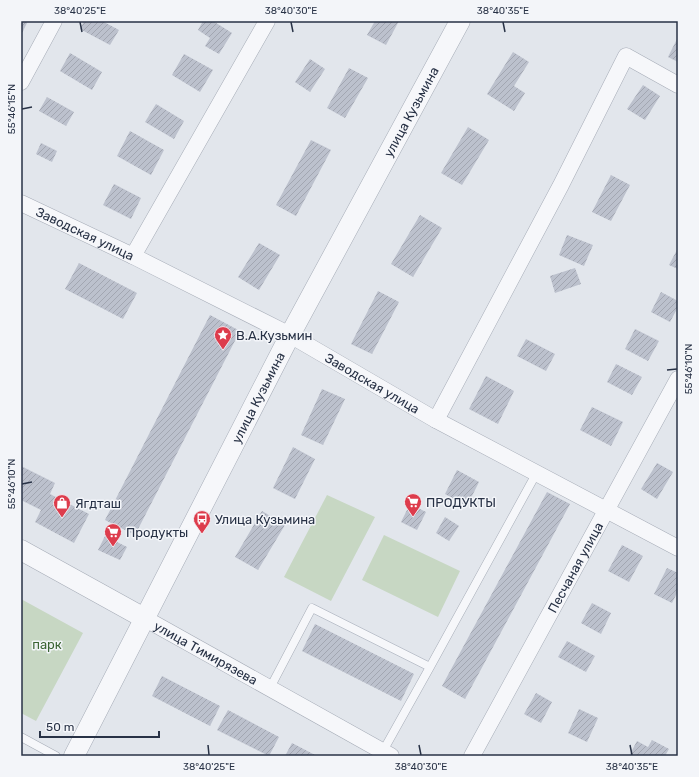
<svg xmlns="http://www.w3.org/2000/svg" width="699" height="777" font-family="Rubik,sans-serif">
	<defs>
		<pattern id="building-hatch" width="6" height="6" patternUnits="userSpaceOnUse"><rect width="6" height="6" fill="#bcc1cd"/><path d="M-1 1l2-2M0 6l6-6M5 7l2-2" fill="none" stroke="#a2a6b1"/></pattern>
	</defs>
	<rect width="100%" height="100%" fill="#e2e6ec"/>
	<path fill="#c7d7c3" d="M327,495L375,517L331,601L284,577Z
		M384,535L460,571L438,617L362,580Z
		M21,599L83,633L36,721L21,713Z"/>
	<path fill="url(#building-hatch)" d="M21,21H28L21,35Z
		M84,21H102L119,30L110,45L80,29Z
		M203,21H213L232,33L219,54L205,46L210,38L198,30Z
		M375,21H399L386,45L367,35Z
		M678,37V62L668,57Z
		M513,52L529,62L514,86L525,93L514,111L487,94Z
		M70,53L102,72L92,90L60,71Z
		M184,54L213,70L200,92L172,75Z
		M310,59L325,69L310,92L295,82Z
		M349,68L368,78L345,118L327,108Z
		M643,85L660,96L645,120L627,109Z
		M47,97L74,112L66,126L39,111Z
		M156,104L184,121L174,139L145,122Z
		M468,127L489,140L462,185L441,173Z
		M130,131L164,150L151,175L117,156Z
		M311,140L331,150L296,216L276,205Z
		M41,143L57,151L52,162L36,154Z
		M611,175L630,185L611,221L592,212Z
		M114,184L141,198L131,219L103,205Z
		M420,215L442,228L413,277L391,264Z
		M567,235L593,245L584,266L559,255Z
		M259,243L280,255L259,290L238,277Z
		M678,248V269L669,265Z
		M79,263L137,293L123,319L65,289Z
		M575,268L581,284L555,293L550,276Z
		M378,291L399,302L372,354L351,344Z
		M661,292L678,301V307L670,322L651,312Z
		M210,315L240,331L135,535L105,520Z
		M635,329L659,341L648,361L625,349Z
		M526,339L555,354L546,371L517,356Z
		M616,364L642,377L632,395L607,382Z
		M486,376L514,391L498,424L469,409Z
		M322,389L345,399L323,445L301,435Z
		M592,407L623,422L611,446L580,430Z
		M293,447L315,459L295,499L273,488Z
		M657,463L673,472L657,499L641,489Z
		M21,466L55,483L50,494L89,514L74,543L35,522L41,510L21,500Z
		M457,470L479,482L467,506L445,494Z
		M547,492L570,504L465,699L442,686Z
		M410,504L426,512L417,530L401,522Z
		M262,511L285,525L258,570L235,557Z
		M445,517L459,526L449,541L436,533Z
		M105,536L127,547L120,560L98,550Z
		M622,545L643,556L629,582L608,571Z
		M667,568L678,573V591L672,603L654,594Z
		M592,603L611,613L601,634L581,623Z
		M315,624L414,674L401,701L302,651Z
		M567,641L595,656L586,672L558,657Z
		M162,676L220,706L210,726L152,696Z
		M536,693L552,702L541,723L524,714Z
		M579,709L598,718L587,742L568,733Z
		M228,710L279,737L269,756L217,730Z
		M652,740L669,749L665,756H629L637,741L648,747Z
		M292,743L317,756H285Z"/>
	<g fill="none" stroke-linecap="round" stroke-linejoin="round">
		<g stroke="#a6acb7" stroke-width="9">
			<path id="service" d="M430,667L536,474
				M270,688L312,608L430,667L383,751
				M21,737L56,756"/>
		</g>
		<g stroke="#a6acb7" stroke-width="17">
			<g id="minor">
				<path d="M21,82L54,21"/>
				<path id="s1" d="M21,203L133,256L290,335L436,420L678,548"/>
				<path d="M133,256L267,21"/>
				<path d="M436,420L561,185L626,56L678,85"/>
				<path id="s2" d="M144,618L391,756"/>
				<path id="s3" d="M472,756L678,379"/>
			</g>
		</g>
		<g stroke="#a6acb7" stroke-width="21">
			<g id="tertiary">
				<path d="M21,550L144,618"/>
				<path id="s4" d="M74,756L290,335L460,21"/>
			</g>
		</g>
		<use href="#service" stroke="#f6f7fa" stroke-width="8"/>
		<use href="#minor" stroke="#f6f7fa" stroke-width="16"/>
		<use href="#tertiary" stroke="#f6f7fa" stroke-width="20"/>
	</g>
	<path fill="none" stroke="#283246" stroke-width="1.5" d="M80,22L82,32M291,22L293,32M503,22L505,32M22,109L32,107M667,370L677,369M22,484L32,482M208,745L209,755M419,745L421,755M630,745L632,755"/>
	<defs>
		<g id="sight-pin" transform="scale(0.9)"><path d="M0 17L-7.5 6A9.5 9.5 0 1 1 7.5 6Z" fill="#dd3c4c" stroke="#f3f5f9"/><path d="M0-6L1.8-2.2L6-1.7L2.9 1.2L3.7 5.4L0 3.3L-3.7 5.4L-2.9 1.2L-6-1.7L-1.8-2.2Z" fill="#fff"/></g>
		<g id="supermarket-pin" transform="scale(0.9)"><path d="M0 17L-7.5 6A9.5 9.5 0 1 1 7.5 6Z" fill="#dd3c4c" stroke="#f3f5f9"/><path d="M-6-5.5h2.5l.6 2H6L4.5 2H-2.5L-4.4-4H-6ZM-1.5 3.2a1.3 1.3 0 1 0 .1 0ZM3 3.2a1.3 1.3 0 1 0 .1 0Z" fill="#fff"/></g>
		<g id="shop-pin" transform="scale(0.9)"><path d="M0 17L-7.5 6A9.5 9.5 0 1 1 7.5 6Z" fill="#dd3c4c" stroke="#f3f5f9"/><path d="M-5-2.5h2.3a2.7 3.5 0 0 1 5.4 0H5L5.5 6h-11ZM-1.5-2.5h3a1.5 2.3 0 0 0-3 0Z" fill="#fff"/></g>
		<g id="bus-pin" transform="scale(0.9)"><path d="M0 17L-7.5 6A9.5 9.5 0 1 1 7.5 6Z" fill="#dd3c4c" stroke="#f3f5f9"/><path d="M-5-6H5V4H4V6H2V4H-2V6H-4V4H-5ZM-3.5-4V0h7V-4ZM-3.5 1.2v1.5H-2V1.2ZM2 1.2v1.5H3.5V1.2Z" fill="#fff"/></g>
	</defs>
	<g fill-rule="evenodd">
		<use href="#sight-pin" x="223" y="335"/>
		<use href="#supermarket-pin" x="413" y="502"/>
		<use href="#shop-pin" x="62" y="503"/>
		<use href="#bus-pin" x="202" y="519"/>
		<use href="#supermarket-pin" x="113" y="532"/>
	</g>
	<g text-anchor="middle" stroke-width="3" stroke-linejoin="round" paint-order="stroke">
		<g font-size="13" fill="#283246" stroke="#f3f5f9">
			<text dy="5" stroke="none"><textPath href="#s4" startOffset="727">улица Кузьмина</textPath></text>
			<text dy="5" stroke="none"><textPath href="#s1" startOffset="71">Заводская улица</textPath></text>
			<text dy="5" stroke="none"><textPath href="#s1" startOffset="395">Заводская улица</textPath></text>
			<text dy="5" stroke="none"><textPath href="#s4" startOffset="403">улица Кузьмина</textPath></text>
			<text dy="5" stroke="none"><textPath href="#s3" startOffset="215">Песчаная улица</textPath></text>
			<text dy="5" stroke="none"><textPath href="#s2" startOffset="71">улица Тимирязева</textPath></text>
		</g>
		<g font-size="13" fill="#283246" stroke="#f3f5f9" text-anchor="start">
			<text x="236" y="340">В.А.Кузьмин</text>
			<text x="426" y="507">ПРОДУКТЫ</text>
			<text x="75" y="508">Ягдташ</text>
			<text x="215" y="524">Улица Кузьмина</text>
			<text x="126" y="537">Продукты</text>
		</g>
		<g font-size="13" fill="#3b6434" stroke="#f3f5f9">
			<text x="47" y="649">парк</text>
		</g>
	</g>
	<rect width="699" height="777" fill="none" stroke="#f3f5f9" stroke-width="44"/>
	<path d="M40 731v6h119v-6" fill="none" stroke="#283246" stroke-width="2"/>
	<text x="46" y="731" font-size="12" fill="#283246" stroke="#f3f5f9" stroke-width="3" paint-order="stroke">50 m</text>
	<rect x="22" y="22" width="655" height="733" fill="none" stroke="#283246" stroke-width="1.5"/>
	<g font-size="10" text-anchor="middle" fill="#283246">
		<text x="80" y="14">38°40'25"E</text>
		<text x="291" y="14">38°40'30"E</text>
		<text x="503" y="14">38°40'35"E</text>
		<text transform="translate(11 109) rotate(-90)" y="4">55°46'15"N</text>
		<text transform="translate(688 369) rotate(-90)" y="4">55°46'10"N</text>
		<text transform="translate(11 484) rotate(-90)" y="4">55°46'10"N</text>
		<text x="209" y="770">38°40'25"E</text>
		<text x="421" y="770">38°40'30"E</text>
		<text x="632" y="770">38°40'35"E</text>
	</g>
</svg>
